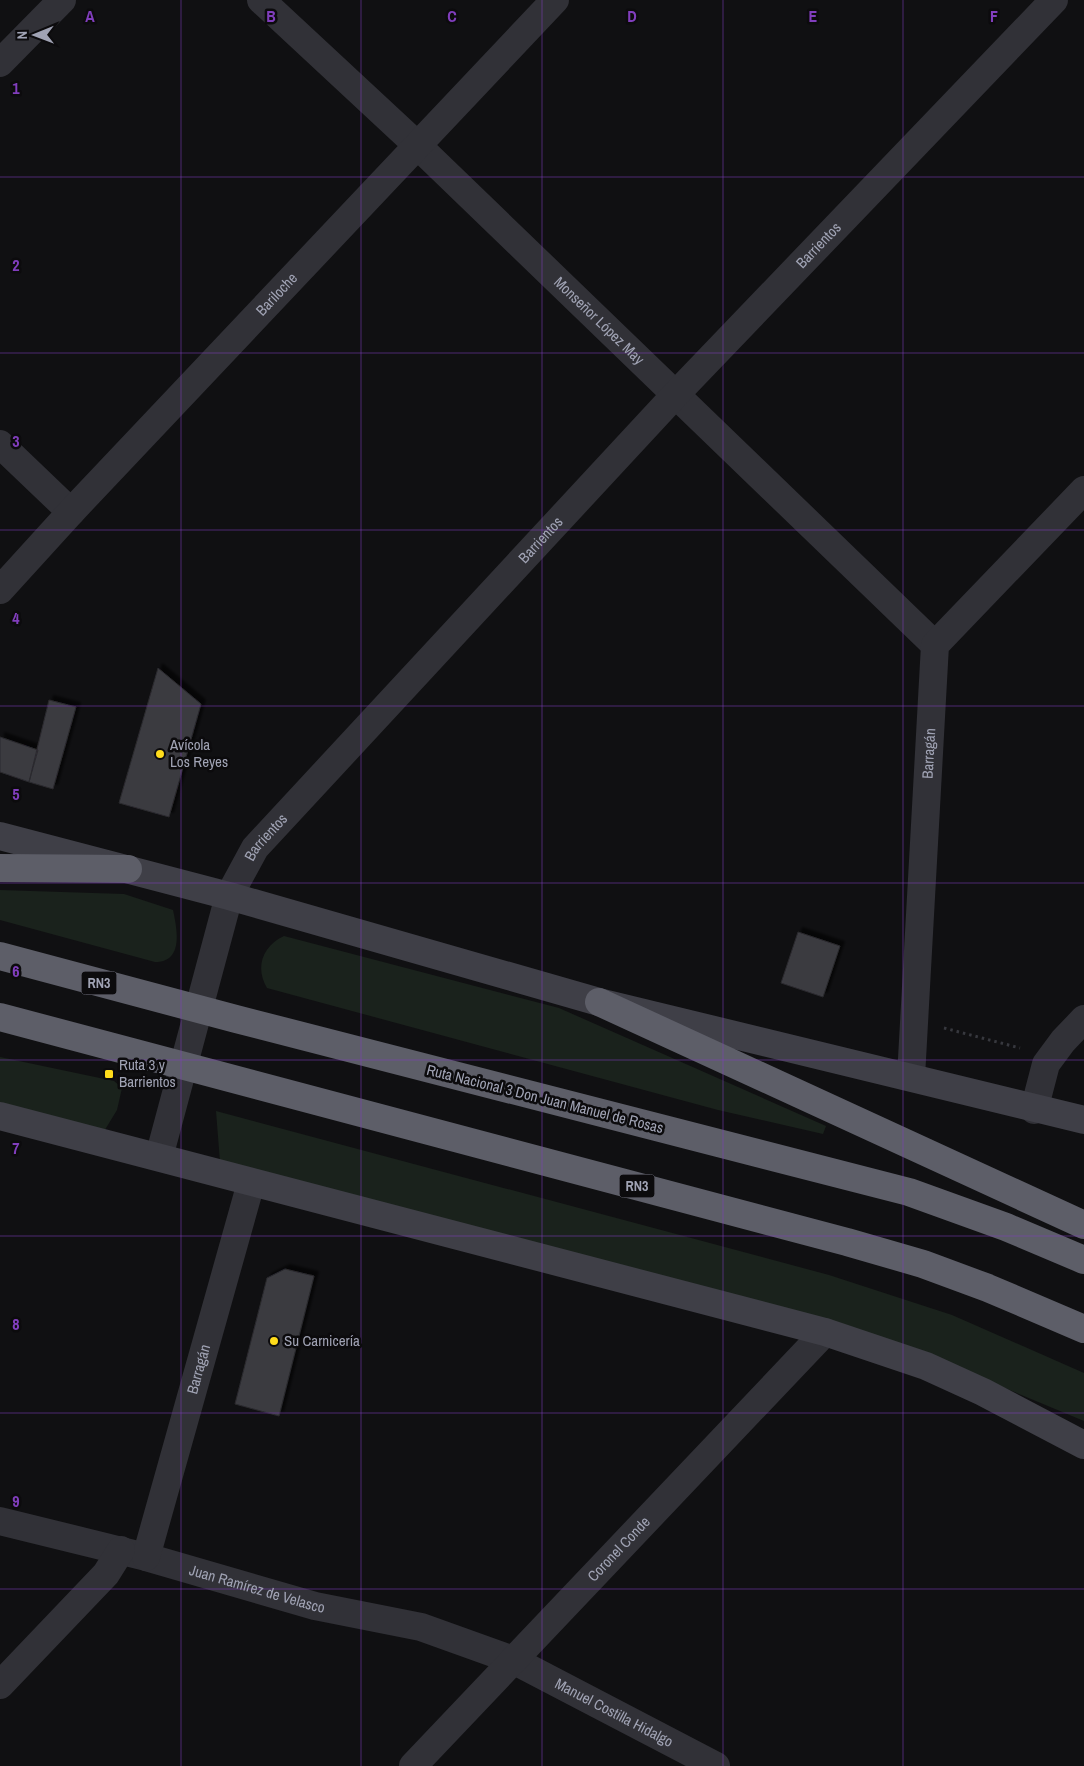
<svg xmlns="http://www.w3.org/2000/svg" width="1084" height="1766" font-family="'Archivo Narrow',sans-serif">
	<defs>
		<filter id="shadow"><feDropShadow dx="4.5" dy="-4.5" stdDeviation="1" flood-color="#0009"/></filter>
	</defs>
	<rect width="100%" height="100%" fill="#101012"/>
	<path fill="#1a221c" d="M0,890L124,894L173,910C177,929 184,962 155,962L0,920Z
		M284,936L559,1008L826,1126L823,1134L718,1110L267,988C255,968 262,946 284,936Z
		M0,1057L114,1081L122,1088L117,1110L103,1133L0,1106Z
		M216,1111L829,1275L952,1315L1084,1373V1421L928,1356L220,1162Z"/>
	<path fill="#3a3a40" stroke="#2b2a2e" filter="url(#shadow)" d="M158,668L201,704L169,817L119,803Z
		M49,700L76,707L53,789L29,782Z
		M0,737L38,750L29,782L0,772Z
		M798,932L840,946L823,997L781,983Z
		M285,1269L314,1276L279,1416L235,1404L267,1278Z"/>
	<g fill="none" stroke-linecap="round" stroke-linejoin="round">
		<path stroke="#37383e" stroke-width="3" stroke-dasharray="2.5 4" stroke-linecap="butt" d="M944,1028L1020,1048"/>
		<g stroke="#313137" stroke-width="28">
			<path id="s1" d="M261,0L417,145L935,645"/>
			<path d="M0,63L62,0"/>
			<path d="M0,444L71,512"/>
			<path id="s2" d="M0,590L71,512L555,0"/>
			<path id="s3" d="M911,1077L935,645L1084,490"/>
			<path d="M1034,1110L1046,1064L1063,1041L1084,1019"/>
			<path id="s4" d="M159,1157L229,896L255,848L676,394L1054,0"/>
			<path id="s5" d="M0,1521L146,1557L315,1606L421,1627L513,1660L716,1766"/>
			<path id="s6" d="M146,1557L251,1183"/>
			<path d="M0,1685L106,1574L121,1550"/>
			<path id="s7" d="M413,1766L825,1332"/>
		</g>
		<path stroke="#3f3f47" stroke-width="28" d="M0,836L229,896L599,1002L1084,1120
			M0,1116L825,1332L926,1366L983,1392L1084,1445"/>
		<path stroke="#5d5e68" stroke-width="28" d="M0,868L128,869
			M0,956L236,1019L909,1192L1006,1227L1084,1260
			M599,1002L1084,1225
			M0,1017L847,1242L923,1264L988,1288L1084,1329"/>
	</g>
	<path fill="none" stroke="#813ebd" stroke-width="1" stroke-opacity="0.55" d="M181,0V1766M361,0V1766M542,0V1766M723,0V1766M903,0V1766M0,177H1084M0,353H1084M0,530H1084M0,706H1084M0,883H1084M0,1060H1084M0,1236H1084M0,1413H1084M0,1589H1084"/>
	<g fill="#ffdc1b" stroke="#0c0b0d" stroke-width="2">
		<circle cx="160" cy="754" r="5"/>
		<rect x="104" y="1069" width="10" height="10" rx="2.5"/>
		<circle cx="274" cy="1341" r="5"/>
	</g>
	<g text-anchor="middle" stroke-width="5" stroke-linejoin="round" paint-order="stroke">
		<g fill="#0c0b0d" stroke="#747582" stroke-width="1">
			<rect x="81.5" y="971.5" width="35" height="23" rx="4"/>
			<rect x="619.5" y="1174.5" width="35" height="23" rx="4"/>
		</g>
		<g font-size="14" font-weight="bold" fill="#a0a3b4">
			<text x="99" y="988">RN3</text>
			<text x="637" y="1191">RN3</text>
		</g>
		<g font-size="15" fill="#a0a3b4" stroke="#0c0b0d">
			<text dy="5" stroke="none"><textPath href="#s4" startOffset="1150">Barrientos</textPath></text>
			<text dy="5" stroke="none"><textPath href="#s2" startOffset="405">Bariloche</textPath></text>
			<text dy="5" stroke="none"><textPath href="#s1" startOffset="466">Monseñor López May</textPath></text>
			<text dy="5" stroke="none"><textPath href="#s4" startOffset="745">Barrientos</textPath></text>
			<text dy="5" stroke="none"><textPath href="#s3" startOffset="324">Barragán</textPath></text>
			<text dy="5" stroke="none"><textPath href="#s4" startOffset="340">Barrientos</textPath></text>
			<text transform="translate(545 1099) rotate(14)" y="5">Ruta Nacional 3 Don Juan Manuel de Rosas</text>
			<text dy="5" stroke="none"><textPath href="#s6" startOffset="195">Barragán</textPath></text>
			<text dy="5" stroke="none"><textPath href="#s7" startOffset="299">Coronel Conde</textPath></text>
			<text dy="5" stroke="none"><textPath href="#s5" startOffset="266">Juan Ramírez de Velasco</textPath></text>
			<text dy="5" stroke="none"><textPath href="#s5" startOffset="646">Manuel Costilla Hidalgo</textPath></text>
		</g>
		<g font-size="15" fill="#a0a3b4" stroke="#0c0b0d" text-anchor="start">
			<text x="170" y="750">Avícola<tspan x="170" dy="17">Los Reyes</tspan></text>
			<text x="119" y="1070">Ruta 3 y<tspan x="119" dy="17">Barrientos</tspan></text>
			<text x="284" y="1346">Su Carnicería</text>
		</g>
	</g>
	<g font-size="16" text-anchor="middle" font-weight="bold" fill="#813ebd" stroke="#0c0b0d" stroke-width="5" stroke-linejoin="round" paint-order="stroke">
		<text x="90" y="22">A</text>
		<text x="271" y="22">B</text>
		<text x="452" y="22">C</text>
		<text x="632" y="22">D</text>
		<text x="813" y="22">E</text>
		<text x="994" y="22">F</text>
		<text x="16" y="94">1</text>
		<text x="16" y="271">2</text>
		<text x="16" y="447">3</text>
		<text x="16" y="624">4</text>
		<text x="16" y="800">5</text>
		<text x="16" y="977">6</text>
		<text x="16" y="1154">7</text>
		<text x="16" y="1330">8</text>
		<text x="16" y="1507">9</text>
	</g>
	<g transform="translate(35 35) rotate(269)" stroke="#0c0b0d" stroke-width="4" paint-order="stroke">
	<path d="M0-4L9 19L0 12L-9 19Z" fill="#a0a3b4"/>
	<text y="-8" font-size="14" font-weight="bold" text-anchor="middle" fill="#a0a3b4">N</text>
	</g>
</svg>
